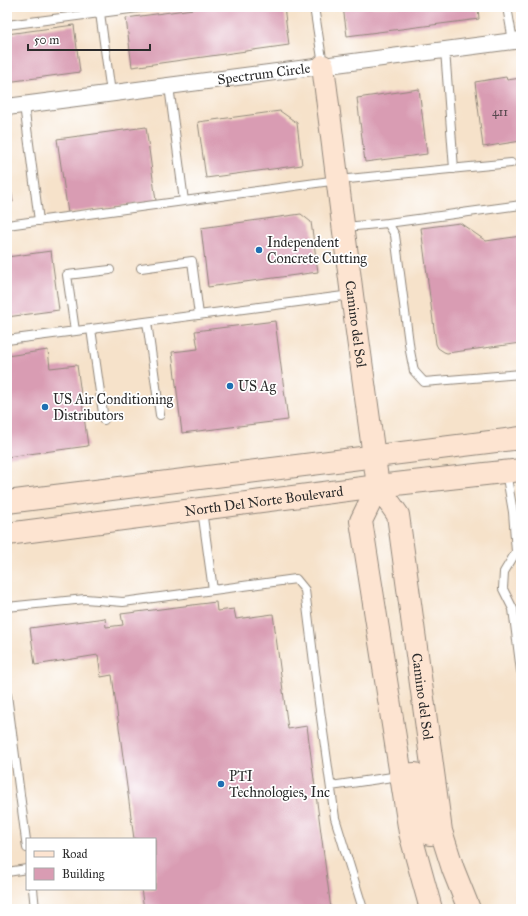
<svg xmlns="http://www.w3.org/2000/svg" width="528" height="916" font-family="'IM FELL Great Primer',serif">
	<rect width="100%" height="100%" fill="#fff"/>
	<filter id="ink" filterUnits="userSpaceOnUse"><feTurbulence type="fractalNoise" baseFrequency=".025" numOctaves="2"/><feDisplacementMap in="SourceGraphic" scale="8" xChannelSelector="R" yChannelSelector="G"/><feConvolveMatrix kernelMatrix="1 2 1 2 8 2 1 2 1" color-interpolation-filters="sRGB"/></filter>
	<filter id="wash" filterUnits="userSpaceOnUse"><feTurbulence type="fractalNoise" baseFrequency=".012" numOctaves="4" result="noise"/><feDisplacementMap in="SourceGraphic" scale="16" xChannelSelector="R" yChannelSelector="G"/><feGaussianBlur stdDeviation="0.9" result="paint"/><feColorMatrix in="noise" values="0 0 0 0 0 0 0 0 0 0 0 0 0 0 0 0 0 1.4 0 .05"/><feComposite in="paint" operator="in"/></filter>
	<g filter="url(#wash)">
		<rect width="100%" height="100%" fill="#f6e2ca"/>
		<g id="blocks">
			<path fill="#d99cb3" d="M208,7H284L289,45L132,67L126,18Z
				M343,7H478L479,19L347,36Z
				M74,25L80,72L7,82V34Z
				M506,77L507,80L521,78V141L483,147L475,82Z
				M419,89L427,154L365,162L357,98Z
				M280,111L297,123L302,165L206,178L198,122Z
				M146,127L156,201L68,213L57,139Z
				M7,163L13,202L7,203Z
				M301,214L311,222L318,272L208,287L201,228Z
				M460,223L486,241L521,236V343L447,353L444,352L438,348L436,344L421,228Z
				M51,251L59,310L7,317V257Z
				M275,321L288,420L182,433L172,352L198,349L195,331Z
				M48,350L50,368L77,365L88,446L7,457V356Z
				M216,602L217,611L234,609L236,619L273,614L288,729L307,726L331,909H144L141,889H155V839H134L112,675L101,677L98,655L35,665L30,628L105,618L106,627L123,625L121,614Z"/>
		</g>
	</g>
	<g filter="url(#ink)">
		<use href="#blocks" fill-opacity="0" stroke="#90867a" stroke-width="1"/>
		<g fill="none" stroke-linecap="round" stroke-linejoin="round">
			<g stroke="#90867a" stroke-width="10">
				<path id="lane" d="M314,7L323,65
					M507,7L513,41
					M100,13L146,7
					M7,25L100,13L111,93
					M445,50L454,169
					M169,86L184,201L338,180L511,163
					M24,105L39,221
					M388,223L521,205
					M7,225L184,201
					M345,227L388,223L395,235L410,351L414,371L424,382L521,374
					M141,268L192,261L199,315
					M147,322L160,415
					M91,329L104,420
					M75,331L67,275L110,270
					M7,340L351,295
					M506,472L513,512L516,552L520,551
					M202,510L213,590
					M516,552L504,572L503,589L513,609L521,671
					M7,607L85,599L123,602L296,579L305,590L319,703L335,818L363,909
					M7,695L27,848
					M331,786L399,776
					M7,872L27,869
					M33,889L35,909"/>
			</g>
			<g stroke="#90867a" stroke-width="18">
				<g id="street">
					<path id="s1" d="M7,107L521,40"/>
				</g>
			</g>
			<g stroke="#90867a" stroke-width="24">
				<g id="secondary">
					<path id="s2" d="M323,66L352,295L378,486L398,515L441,831L453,869L469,909"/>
					<path d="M378,486L361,521L410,833L431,909"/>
					<path d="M7,502L521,438"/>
					<path id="s3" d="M7,534L378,486L521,470"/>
					<path d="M400,775L415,774L422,809L430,834"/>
				</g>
			</g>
			<use href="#lane" stroke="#fff" stroke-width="8"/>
			<use href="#street" stroke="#fff" stroke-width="16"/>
			<use href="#secondary" stroke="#fde4d1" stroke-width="22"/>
		</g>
	</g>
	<g fill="#1f6fb2" stroke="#fff" stroke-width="1.5">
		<circle cx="259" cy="250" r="4"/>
		<circle cx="230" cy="386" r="4"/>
		<circle cx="45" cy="407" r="4"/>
		<circle cx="221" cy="784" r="4"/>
	</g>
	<g text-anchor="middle" stroke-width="3.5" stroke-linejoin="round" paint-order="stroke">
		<g font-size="12" fill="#56474d">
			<text x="500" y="116">411</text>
		</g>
		<g font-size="14" fill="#2b2b2b" stroke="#fff">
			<text dy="5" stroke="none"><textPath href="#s1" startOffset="259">Spectrum Circle</textPath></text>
			<text dy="5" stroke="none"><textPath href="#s2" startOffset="260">Camino del Sol</textPath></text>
			<text dy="5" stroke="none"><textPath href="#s3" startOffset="259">North Del Norte Boulevard</textPath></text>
			<text dy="5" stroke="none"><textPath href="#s2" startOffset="642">Camino del Sol</textPath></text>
		</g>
		<g font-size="14" fill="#2b2b2b" stroke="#fff" text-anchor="start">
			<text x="267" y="247">Independent<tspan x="267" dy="16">Concrete Cutting</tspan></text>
			<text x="238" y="391">US Ag</text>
			<text x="53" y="404">US Air Conditioning<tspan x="53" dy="16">Distributors</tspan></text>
			<text x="229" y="781">PTI<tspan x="229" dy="16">Technologies, Inc</tspan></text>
		</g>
	</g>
	<rect width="528" height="916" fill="none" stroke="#fff" stroke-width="24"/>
	<rect x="26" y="838" width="130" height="52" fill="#ffffff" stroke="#aaaaaa"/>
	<rect x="34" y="851" width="20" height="6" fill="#fde4d1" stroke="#aaaaaa"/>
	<text x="62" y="858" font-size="12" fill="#2b2b2b">Road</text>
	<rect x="34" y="868" width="20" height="12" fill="#d99cb3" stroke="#aaaaaa"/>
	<text x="62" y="878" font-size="12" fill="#2b2b2b">Building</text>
	<path d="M28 44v6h122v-6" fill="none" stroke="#2b2b2b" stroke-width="2"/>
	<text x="34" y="44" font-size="12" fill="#2b2b2b" stroke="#ffffff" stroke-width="3" paint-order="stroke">50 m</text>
</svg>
